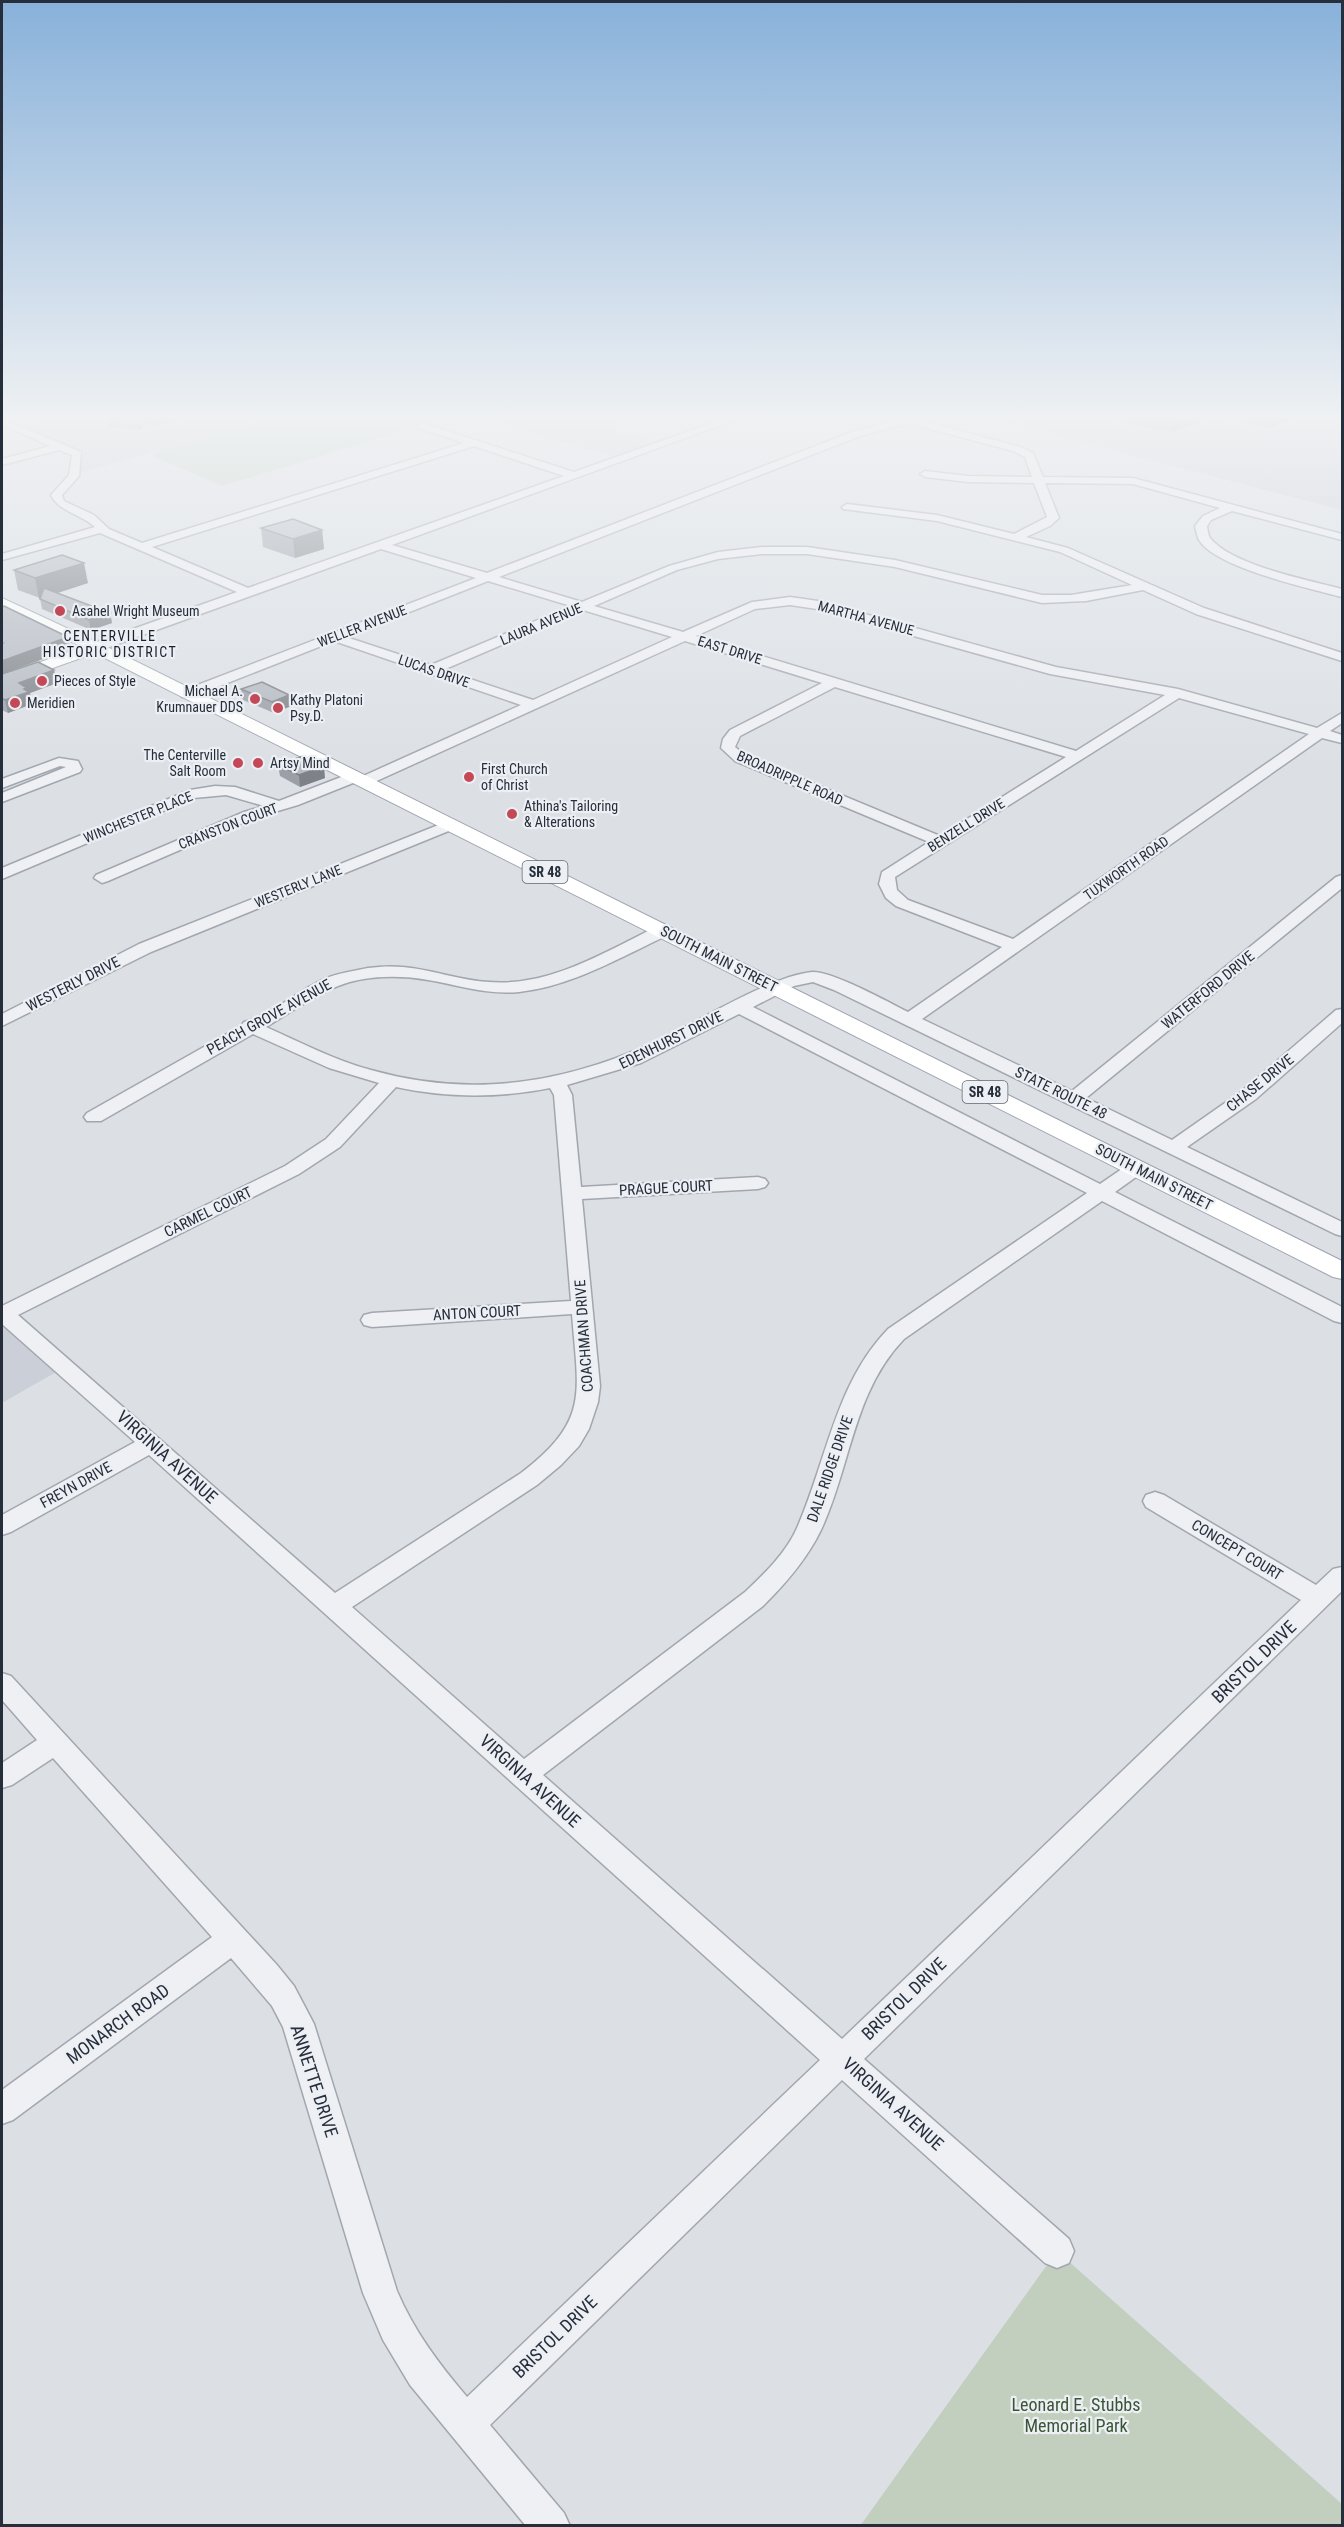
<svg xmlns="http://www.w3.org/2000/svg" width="1344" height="2527" font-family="'Roboto Condensed',sans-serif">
	<rect width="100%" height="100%" fill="#dce0e5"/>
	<path fill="#cbcfd7" d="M64,417H283L74,474L78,456L18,428Z
		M477,417H627L635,419L605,428L655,442L614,457Z
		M984,417H1342V510Z
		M2,1313L65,1367L2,1403Z"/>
	<path fill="#c2cfbe" d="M282,417H449L222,486L153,456L155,453Z
		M1057,2251L1342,2504V2526H860Z"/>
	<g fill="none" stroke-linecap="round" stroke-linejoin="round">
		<g stroke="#a2a7af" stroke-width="3">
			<path id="minor" d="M729,417H743L392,545L487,573L852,432L897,420L892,417H908L1021,447L1033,453L1043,477L1133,478L1342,534V540L1232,511L1211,520L1207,526C1208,531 1208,536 1211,539C1234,566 1309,580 1342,589V597C1309,588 1216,568 1199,540C1197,536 1196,530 1195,526L1203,516L1220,508L1133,484L1045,483L1059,518L1050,526L1026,537L1068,548L1204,608L1342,653V661L1196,614L1143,590L1086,601L1042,603L895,567L807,554H762L718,559L677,570L594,606L683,632L752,602L790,597L818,601L1056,667L1178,689L1317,728L1342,713V723L1330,731L1342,735V743L1322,738L922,1019L1072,1091L1336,877L1342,875V888L1086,1098L1172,1140L1242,1091L1336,1010L1342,1009V1023L1256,1099L1187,1147L1342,1222V1236L1335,1234L834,990L813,982L794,986L753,1007L1100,1184L1129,1164H1143L1146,1168L1143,1172L1115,1192L1342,1307V1323L1334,1321L1102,1201L904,1339C853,1392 851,1466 821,1530C807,1559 785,1584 763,1606L543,1775L842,2039L1301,1600L1146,1507L1143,1501L1146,1495L1155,1492L1164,1495L1316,1585L1333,1569L1342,1567V1591L864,2059L1069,2239L1074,2251L1069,2263L1057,2268L1045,2263L842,2080L490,2425L564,2513L570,2526H526L410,2385L383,2340L363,2293L283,2027L272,2006L231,1958L13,2120L2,2124V2090L212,1937L53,1758L12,1785L2,1788V1763L37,1740L2,1700V1673L11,1676L277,1965L294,1986L314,2024L397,2291C414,2331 439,2364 467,2397L820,2060L149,1455L11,1532L2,1535V1515L135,1442L2,1324V1306L285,1166L326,1139L379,1083L329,1068L253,1034L101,1121H87L84,1117L87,1113L241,1026L244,1022C272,1015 297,991 324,979C337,973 354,971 368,968C416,961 445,979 489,982C549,987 605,952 656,927H668L670,931L668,935C621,957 572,986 519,992C486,995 459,985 428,980C400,975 365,975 338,986C313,996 289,1013 266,1027C300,1042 334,1060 371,1070C476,1100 575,1082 671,1034C708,1016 773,976 812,972C832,971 888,1002 908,1012L1002,947L896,906L886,898L879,884L882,872L929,842L735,761L721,748L723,739L730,730L822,683L685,641L370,784H360L358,781L298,805L254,818L108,881L102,883L94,878L96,875L244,812L264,806L226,795L194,798L2,879V868L190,790L215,786L235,787L279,801L349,774H359L361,777L521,705L334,641L192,697H182L180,694L182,691L476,578L381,549L101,650H91L90,647L91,644L237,592L100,533L2,560V554L95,527C81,514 59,512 51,495L69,475L72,455L59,450L2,465V459L50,446L2,425V419L81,452L79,476L62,495L64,501L94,515L109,529L142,543L464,443L419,428L417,426L422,423L574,472ZM908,423L1013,451L1025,457L1032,477L968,476L925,471L920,474L925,477L968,482L1034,483L1047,517L1014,534L937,515L847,504L842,507L843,509L937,521L1060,552L1132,585L1071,595H1042L895,560L807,547H762L718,552L669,566L582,602L499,577L860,436ZM474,446L564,476L248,588L152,547ZM488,581L571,606L431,665L346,637ZM790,605L817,609L1050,674L1165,695L1076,751L696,636L755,609ZM583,610L672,637L533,700L443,670ZM835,687L1066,757L940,836L745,755L735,747L740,736ZM1179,698L1309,734L1013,939L908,900L897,890L895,877ZM739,1014L1087,1193L888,1329C835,1384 827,1460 797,1528C786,1553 764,1574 745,1592L524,1759L352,1607L537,1485L561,1465L579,1446L589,1429L598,1402L600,1386L582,1199L758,1189L765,1187L768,1183L765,1179L758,1177L581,1187L572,1095L567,1085L641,1063ZM396,1087C446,1098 500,1098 550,1088L554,1095L571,1301L372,1313L364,1315L361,1320L364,1325L372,1327L572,1314C578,1394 590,1420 521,1473L335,1593L18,1315L299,1174L340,1147Z
				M59,758L78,761L82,769L80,772L2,802V793L66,767L60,766L2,788V779Z
				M451,820L459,825L456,828L151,952L2,1026V1014L139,944Z"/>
		</g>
		<g stroke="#9da4b0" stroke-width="2">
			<path id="major" d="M2,598L101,644L1342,1261V1279L1333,1277L95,653L2,686V676L82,647L2,607Z"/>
		</g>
		<use href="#minor" fill="#eff0f4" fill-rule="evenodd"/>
		<use href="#major" fill="#fff" fill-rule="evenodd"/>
	</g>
	<path fill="#9b9fa7" d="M117,417L178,420L152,426L147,424L139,430L108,427V423Z
		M1106,417H1213L1171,432L1138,426Z
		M1219,417H1294V419L1267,428Z
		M261,528L322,530L324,549L295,558L263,547Z
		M14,570L88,583L57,593L110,613L112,623L91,630L42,609L40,598L18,590Z
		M2,607L68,637L70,649L5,673L54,670L57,683L30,693L32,704L8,713L2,710Z
		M241,689L291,706L274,713L243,700Z
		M278,765L325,778L300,787L280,776Z"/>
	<path fill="#7e8288" d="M172,417H178V420L152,426V422Z
		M1191,417H1213L1171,432L1173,423Z
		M1276,417H1294V419L1267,428L1269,419Z
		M146,420L147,424L139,430L138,425Z
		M322,530L324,549L295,558L293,539Z
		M84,563L88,583L39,599L35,578Z
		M110,613L112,623L91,630L89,620Z
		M68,637L70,649L2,674V661Z
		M54,670L57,683L30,693L32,704L8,713L5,700L19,683Z
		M289,695L291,706L274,713L272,702Z
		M324,766L325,778L300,787L299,775Z"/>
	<path fill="#b4b9c2" stroke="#7e8288" stroke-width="1.5" d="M117,417H172L152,422L146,420L138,425L108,423Z
		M1137,417H1191L1173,423Z
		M1258,417H1276L1269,419Z
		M293,519L322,530L293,539L261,528Z
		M62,555L84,563L35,578L14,570Z
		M44,588L110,613L89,620L40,599Z
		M4,606L68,637L2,661V644L3,643H2V607Z
		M38,662L54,670L19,683L27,688L24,689L29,692L5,700L2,698V674Z
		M262,682L289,695L272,702L241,689Z
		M303,756L324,766L299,775L278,765Z"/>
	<linearGradient id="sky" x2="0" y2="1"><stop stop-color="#88b1da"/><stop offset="0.54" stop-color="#eff1f3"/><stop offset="1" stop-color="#eff1f3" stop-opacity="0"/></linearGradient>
	<rect width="1344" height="771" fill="url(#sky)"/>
	<g fill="#c44856" stroke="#eceff3" stroke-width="2">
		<circle cx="60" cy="611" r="6"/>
		<circle cx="42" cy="681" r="6"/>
		<circle cx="255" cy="699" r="6"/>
		<circle cx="15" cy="703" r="6"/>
		<circle cx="278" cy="708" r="6"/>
		<circle cx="238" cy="763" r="6"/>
		<circle cx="258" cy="763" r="6"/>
		<circle cx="469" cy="777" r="6"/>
		<circle cx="512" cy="814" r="6"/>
	</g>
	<g text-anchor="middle" stroke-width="4.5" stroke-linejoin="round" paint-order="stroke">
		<g font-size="14" fill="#272e3b" stroke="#eceff3" text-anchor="start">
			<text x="72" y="616">Asahel Wright Museum</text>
			<text x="54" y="686">Pieces of Style</text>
			<text x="243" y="696" text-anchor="end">Michael A.<tspan x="243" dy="16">Krumnauer DDS</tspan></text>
			<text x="290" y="705">Kathy Platoni<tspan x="290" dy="16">Psy.D.</tspan></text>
			<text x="27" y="708">Meridien</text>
			<text x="226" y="760" text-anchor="end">The Centerville<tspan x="226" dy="16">Salt Room</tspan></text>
			<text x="270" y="768">Artsy Mind</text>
			<text x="481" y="774">First Church<tspan x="481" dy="16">of Christ</tspan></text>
			<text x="524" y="811">Athina's Tailoring<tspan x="524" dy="16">&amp; Alterations</tspan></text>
		</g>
		<g font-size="14" fill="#272e3b" stroke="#eceff3">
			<text transform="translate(866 618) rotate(15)" y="5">MARTHA AVENUE</text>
			<text transform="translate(541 624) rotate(-23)" y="5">LAURA AVENUE</text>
			<text transform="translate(362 626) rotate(-21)" y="5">WELLER AVENUE</text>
			<text transform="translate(730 650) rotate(17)" y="5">EAST DRIVE</text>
			<text transform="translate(434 671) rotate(19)" y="5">LUCAS DRIVE</text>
			<text transform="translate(790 778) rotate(24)" y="5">BROADRIPPLE ROAD</text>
			<text transform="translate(138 817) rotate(-22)" y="5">WINCHESTER PLACE</text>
			<text transform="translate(966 825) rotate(-32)" y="5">BENZELL DRIVE</text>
			<text transform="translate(228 826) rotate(-21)" y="5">CRANSTON COURT</text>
			<text transform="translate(1126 868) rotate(-35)" y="5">TUXWORTH ROAD</text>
			<text transform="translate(298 886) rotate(-22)" y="5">WESTERLY LANE</text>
		</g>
		<g font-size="14" letter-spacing="1.5" fill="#1a1f2b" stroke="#eceff3">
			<text x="110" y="641">CENTERVILLE<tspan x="110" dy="16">HISTORIC DISTRICT</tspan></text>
		</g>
		<g fill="#eceff3" stroke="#626872" stroke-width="1.5">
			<rect x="522.5" y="861" width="45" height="22" rx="4.5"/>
			<rect x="962.5" y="1081" width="45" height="22" rx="4.5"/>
		</g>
		<g font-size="14" font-weight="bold" fill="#272e3b">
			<text x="545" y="877">SR 48</text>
			<text x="985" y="1097">SR 48</text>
		</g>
		<g font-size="15" fill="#272e3b" stroke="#eceff3">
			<text transform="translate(719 959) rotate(27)" y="5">SOUTH MAIN STREET</text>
			<text transform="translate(73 984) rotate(-27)" y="5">WESTERLY DRIVE</text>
			<text transform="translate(1208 990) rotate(-39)" y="5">WATERFORD DRIVE</text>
			<text transform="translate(269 1017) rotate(-29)" y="5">PEACH GROVE AVENUE</text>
			<text transform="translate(671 1040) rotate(-26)" y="5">EDENHURST DRIVE</text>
			<text transform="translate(1260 1083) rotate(-39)" y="5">CHASE DRIVE</text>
			<text transform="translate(1061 1093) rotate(26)" y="5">STATE ROUTE 48</text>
			<text transform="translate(1154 1177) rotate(27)" y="5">SOUTH MAIN STREET</text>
			<text transform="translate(666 1188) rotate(-3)" y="5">PRAGUE COURT</text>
			<text transform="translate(208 1212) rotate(-26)" y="5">CARMEL COURT</text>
			<text transform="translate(477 1313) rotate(-3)" y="5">ANTON COURT</text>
			<text transform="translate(584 1336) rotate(-94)" y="5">COACHMAN DRIVE</text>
			<text transform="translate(830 1469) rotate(-71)" y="5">DALE RIDGE DRIVE</text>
			<text transform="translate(76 1485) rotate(-29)" y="5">FREYN DRIVE</text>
			<text transform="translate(1237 1550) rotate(31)" y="5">CONCEPT COURT</text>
		</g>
		<g font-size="18" fill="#272e3b" stroke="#eceff3">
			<text transform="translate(167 1457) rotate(42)" y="6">VIRGINIA AVENUE</text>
			<text transform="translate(1254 1662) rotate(-44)" y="6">BRISTOL DRIVE</text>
			<text transform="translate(530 1781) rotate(42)" y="6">VIRGINIA AVENUE</text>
			<text transform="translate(904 1999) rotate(-44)" y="6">BRISTOL DRIVE</text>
			<text transform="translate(118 2024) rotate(-36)" y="6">MONARCH ROAD</text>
			<text transform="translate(314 2081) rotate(72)" y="6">ANNETTE DRIVE</text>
			<text transform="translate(893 2104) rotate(42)" y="6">VIRGINIA AVENUE</text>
			<text transform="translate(555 2337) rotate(-44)" y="6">BRISTOL DRIVE</text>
		</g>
		<g font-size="18" fill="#3a5536" stroke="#eceff3">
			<text x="1076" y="2411">Leonard E. Stubbs<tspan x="1076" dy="21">Memorial Park</tspan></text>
		</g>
	</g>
	<rect width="1344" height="2527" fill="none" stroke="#272e3b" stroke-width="6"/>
</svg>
